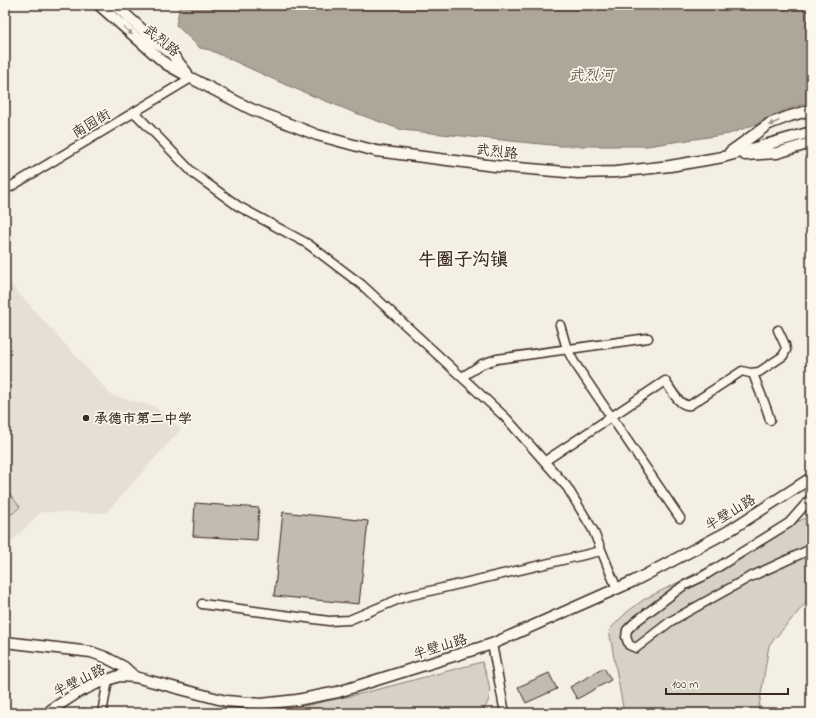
<svg xmlns="http://www.w3.org/2000/svg" width="816" height="718" font-family="'Indie Flower','LXGW WenKai TC',sans-serif">
	<rect width="100%" height="100%" fill="#f3efe4"/>
	<filter id="ink" filterUnits="userSpaceOnUse"><feTurbulence type="fractalNoise" baseFrequency=".025" numOctaves="2"/><feDisplacementMap in="SourceGraphic" scale="8" xChannelSelector="R" yChannelSelector="G"/><feConvolveMatrix kernelMatrix="1 2 1 2 8 2 1 2 1" color-interpolation-filters="sRGB"/></filter>
	<g filter="url(#ink)">
		<path fill="#e5dfd4" d="M5,278L111,395L155,407L181,429L106,513L41,512L5,548Z"/>
		<path fill="#d8d1c6" stroke="#8a7e72" d="M5,488L20,507L12,514L5,507V514Z
			M811,515V597L769,645L758,713H624L609,630L626,613L643,600Z
			M482,662C488,679 497,700 479,713H225L239,712H276L364,693Z"/>
		<path fill="#afa69a" stroke="#817468" d="M180,5H811V102L787,109L764,121L729,134L647,146H561L402,130L353,112L286,85L210,50L200,48L176,25Z"/>
		<path fill="#c3bbb0" stroke="#3b2a1e" d="M195,503L259,508L257,540L193,536Z
			M283,512L368,521L359,604L274,596Z
			M604,668L611,680L577,699L570,687Z
			M549,673L557,689L526,703L518,687Z
			M83,708L95,711L94,713H82Z"/>
		<g fill="none" stroke-linecap="round" stroke-linejoin="round">
			<g stroke="#3b2a1e" stroke-width="11">
				<path id="minor" d="M134,112L194,174L238,206L308,244L362,285L506,418L567,487L593,530L617,589
					M5,190L191,78
					M560,325L567,349L574,362L680,518
					M753,373C758,389 766,404 770,420
					M462,377L482,364L497,359L648,338
					M545,461L665,381C671,389 679,407 690,405L742,371L750,373L759,372L783,356L786,350L785,345L778,330
					M811,498L789,523L702,577L683,586L635,622L627,630L626,637L629,645L636,648L671,621L748,578L811,549
					M202,604L329,621L349,620L404,597L601,551
					M492,644L505,713
					M102,713L108,680"/>
			</g>
			<g stroke="#3b2a1e" stroke-width="13">
				<path id="major" d="M99,5L166,64L191,78L251,109L317,135L376,151L495,166L578,173L616,172L670,166L723,157L811,132
					M115,5L156,42L172,54L187,73
					M730,152L769,124L790,116L811,110
					M745,155L777,153L811,143
					M5,642L91,652L105,657L124,667L135,677
					M51,710L77,693L96,684L119,676L135,677L226,701L261,704L297,700L338,692L492,644L634,581L727,532L811,478"/>
			</g>
			<use href="#minor" stroke="#fbf7ec" stroke-width="8"/>
			<use href="#major" stroke="#fbf7ec" stroke-width="10"/>
		</g>
		<defs><path id="oneway-solid" d="M-6-.8H1V-3.2L6.5 0L1 3.2V.8H-6Z"/></defs>
		<g fill="#9b9085">
			<use href="#oneway-solid" transform="translate(128 31) rotate(42)"/>
			<use href="#oneway-solid" transform="translate(774 123) rotate(156)"/>
		</g>
	</g>
	<circle fill="#3b2a1e" stroke="#fbf7ec" stroke-width="1.5" cx="86" cy="418" r="4"/>
	<g text-anchor="middle" stroke-width="3.5" stroke-linejoin="round" paint-order="stroke">
		<g font-size="14" fill="#3b2a1e" stroke="#fbf7ec">
			<text transform="translate(162 40) rotate(39)" y="5">武烈路</text>
			<text transform="translate(91 123) rotate(-31)" y="5">南园街</text>
			<text transform="translate(497 151) rotate(6)" y="5">武烈路</text>
			<text transform="translate(730 512) rotate(-31)" y="5">半壁山路</text>
			<text transform="translate(440 646) rotate(-17)" y="5">半壁山路</text>
			<text transform="translate(79 680) rotate(-26)" y="5">半壁山路</text>
		</g>
		<g font-size="14" font-weight="bold" fill="#3b2a1e" stroke="#fbf7ec" text-anchor="start">
			<text x="94" y="423">承德市第二中学</text>
		</g>
		<g font-size="15" font-style="italic" fill="#645549" stroke="#fbf7ec">
			<text x="591" y="80">武烈河</text>
		</g>
		<g font-size="18" font-weight="bold" fill="#3b2a1e" stroke="#fbf7ec">
			<text x="463" y="265">牛圈子沟镇</text>
		</g>
	</g>
	<rect width="816" height="718" fill="none" stroke="#fbf7ec" stroke-width="20"/>
	<rect x="10" y="10" width="796" height="698" fill="none" stroke="#3b2a1e" stroke-width="1.5" filter="url(#ink)"/>
	<path d="M666 688v6h122v-6" fill="none" stroke="#3b2a1e" stroke-width="2"/>
	<text x="672" y="688" font-size="12" fill="#3b2a1e" stroke="#fbf7ec" stroke-width="3" paint-order="stroke">100 m</text>
</svg>
